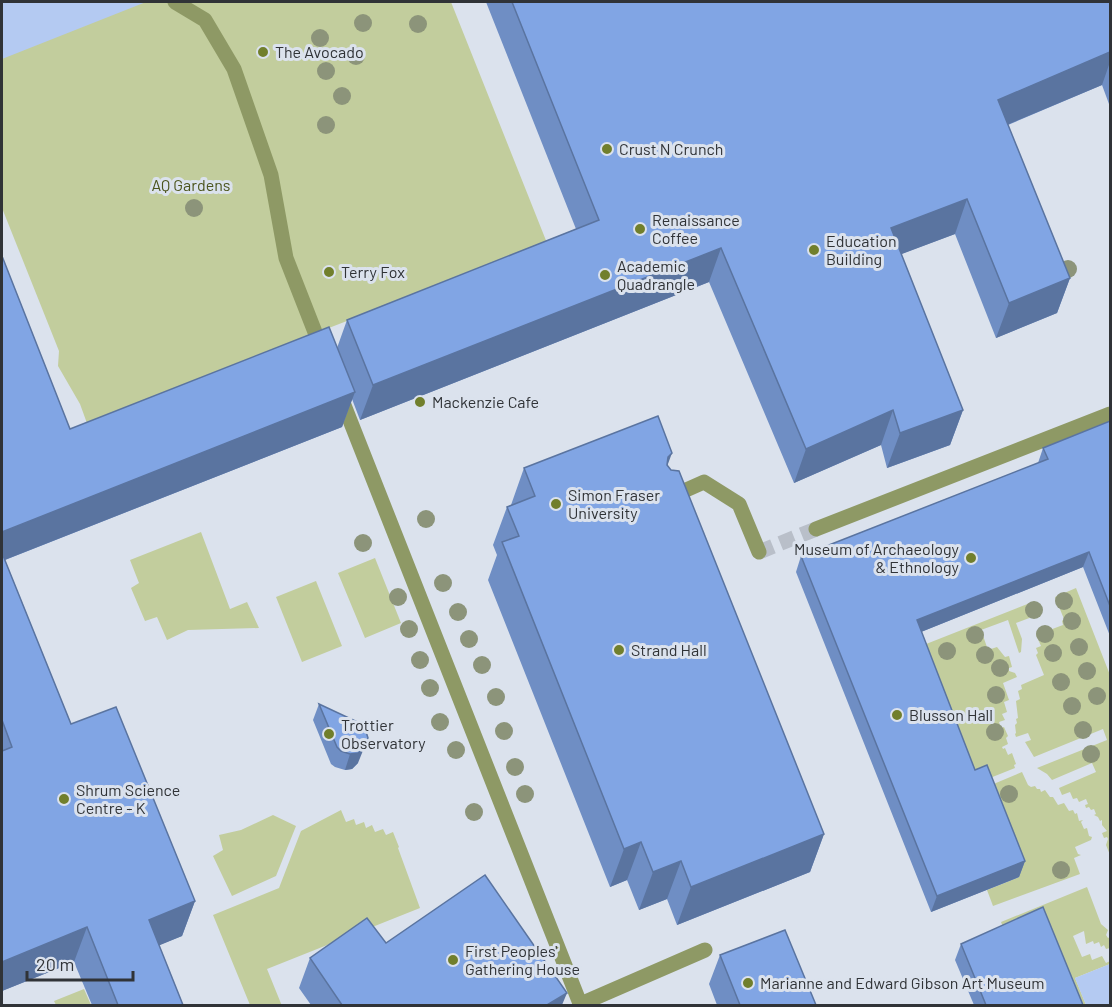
<svg xmlns="http://www.w3.org/2000/svg" width="1112" height="1007" font-family="Barlow,sans-serif">
	<rect width="100%" height="100%" fill="#dbe2ed"/>
	<path fill="#c2cd9d" d="M2,2H451L547,243L316,333L88,426L80,404L58,366L59,351L2,208Z
		M201,532L230,609L247,602L259,628L188,630L167,640L157,617L145,621L131,588L139,583L130,560Z
		M375,558L401,623L365,638L338,573Z
		M316,581L342,646L302,662L276,597Z
		M1076,588L1110,675V855L1106,845L1108,839L1107,837L1104,838L1102,833L1107,831L1102,825V820L1100,821L1098,817L1094,815L1096,814L1094,809L1091,810L1089,807L1086,808L1085,805L1088,804L1086,799L1079,802L1077,798L1073,799L1070,792L1062,795L1059,788L1096,772L1092,763L1052,780L1047,774L1037,768L1107,740L1103,729L1034,757L1025,742L1031,740L1028,733L1016,737L1015,734L1016,733L1015,725L1017,723L1016,719L1018,718L1016,701L1020,699L1018,691L1022,689L1021,685L1044,675L1036,655L1038,653L1036,648L1041,646L1036,635L1038,634V630L1045,628L1047,631L1063,625L1062,621L1064,619L1055,597Z
		M1035,601L1040,614L1016,623L1022,639L1021,652L1019,653L1008,620L981,630L988,650L997,647L1005,657L1009,656L1012,667L1009,668V671L1015,673L1017,677L1003,683L1009,700L1004,702L1007,712L1002,714L1005,720L999,722L1001,728L1004,727L1008,736L1006,738L1008,744L1002,747L1003,749L1005,748L1008,755L1012,753L1016,764L1014,765L1015,768L970,786L916,648Z
		M1022,772L1028,785L1031,787L1035,786L1037,789H1040L1041,792L1045,790L1050,797H1053L1058,805L1064,803L1069,811L1073,810L1075,814L1077,813L1079,821L1083,820L1081,822L1084,829L1087,828L1089,836L1092,837L1091,840L1075,847L1078,854L1081,855L1074,858L1080,874L993,906L987,890L1019,877L984,788Z
		M341,810L346,822L354,819L356,825L364,822L366,828L372,825L375,832L383,829L386,835L393,832L399,847L398,848L420,908L267,969L282,1006L250,1005L213,915L279,888L301,831Z
		M273,815L296,826L276,876L232,896L213,856L223,850L219,835L241,830Z
		M1087,887L1101,924L1108,930L1106,935L1108,938L1110,937V948L1106,949L1104,945L1101,947L1099,942L1094,944L1093,941L1086,944L1084,931L1073,936L1082,957L1090,954L1092,960L1102,956L1106,963L1110,961V964L1075,978L1086,1005H1070L1007,937L1001,922Z
		M84,989L91,1005H56L54,1001Z"/>
	<path fill="#b4caf2" d="M2,2H146L2,59Z
		M1110,964V1005H1086L1075,978Z"/>
	<g fill="none" stroke-linecap="round" stroke-linejoin="round">
		<path stroke="#b9bfc9" stroke-width="15" stroke-dasharray="15 8" stroke-linecap="butt" d="M759,552L816,529"/>
		<path stroke="#8e9965" stroke-width="15" d="M175,2L205,20L234,69L271,175L286,258L322,350
			M340,395L581,1006
			M668,498L704,482L739,504L759,552
			M816,529L1110,414
			M581,1004L705,950"/>
	</g>
	<g fill="#8c947a">
		<circle cx="363" cy="23" r="9"/>
		<circle cx="418" cy="24" r="9"/>
		<circle cx="320" cy="38" r="9"/>
		<circle cx="356" cy="56" r="9"/>
		<circle cx="326" cy="71" r="9"/>
		<circle cx="342" cy="96" r="9"/>
		<circle cx="326" cy="125" r="9"/>
		<circle cx="194" cy="208" r="9"/>
		<circle cx="1068" cy="269" r="9"/>
		<circle cx="426" cy="519" r="9"/>
		<circle cx="363" cy="543" r="9"/>
		<circle cx="443" cy="583" r="9"/>
		<circle cx="398" cy="597" r="9"/>
		<circle cx="1064" cy="601" r="9"/>
		<circle cx="1034" cy="610" r="9"/>
		<circle cx="458" cy="612" r="9"/>
		<circle cx="1072" cy="621" r="9"/>
		<circle cx="409" cy="629" r="9"/>
		<circle cx="1045" cy="634" r="9"/>
		<circle cx="975" cy="635" r="9"/>
		<circle cx="469" cy="639" r="9"/>
		<circle cx="1079" cy="647" r="9"/>
		<circle cx="947" cy="651" r="9"/>
		<circle cx="1053" cy="653" r="9"/>
		<circle cx="985" cy="655" r="9"/>
		<circle cx="420" cy="660" r="9"/>
		<circle cx="482" cy="665" r="9"/>
		<circle cx="1000" cy="668" r="9"/>
		<circle cx="1087" cy="671" r="9"/>
		<circle cx="1061" cy="682" r="9"/>
		<circle cx="430" cy="688" r="9"/>
		<circle cx="996" cy="695" r="9"/>
		<circle cx="1097" cy="696" r="9"/>
		<circle cx="496" cy="697" r="9"/>
		<circle cx="1072" cy="706" r="9"/>
		<circle cx="440" cy="722" r="9"/>
		<circle cx="1083" cy="730" r="9"/>
		<circle cx="504" cy="731" r="9"/>
		<circle cx="995" cy="732" r="9"/>
		<circle cx="456" cy="750" r="9"/>
		<circle cx="1091" cy="754" r="9"/>
		<circle cx="515" cy="767" r="9"/>
		<circle cx="525" cy="794" r="9"/>
		<circle cx="1009" cy="794" r="9"/>
		<circle cx="474" cy="812" r="9"/>
		<circle cx="1061" cy="870" r="9"/>
	</g>
	<path fill="#6f8ec4" d="M486,2H1110V103L1109,104L1102,85L1008,125L1070,278L1057,313L996,338L955,234L901,254L963,410L950,445L887,468L881,445L794,483L709,282L360,420L352,399L342,427L5,560L71,724L195,901L182,936L159,945L183,1005H92L74,962L2,991V256L70,429L337,348L347,320L576,229Z
		M1110,421V636L1083,567L921,632L975,770L1025,861L1019,877L931,912L796,572L801,556L1038,463L1043,448Z
		M667,466L824,834L810,872L677,925L667,899L639,910L627,880L610,887L488,580L497,555L493,545L507,507L511,505L524,468Z
		M319,704L358,763L352,769L345,770L335,767L331,764L313,720Z
		M386,943L562,1005H311L299,988L310,958Z
		M961,944L1083,1005H974L955,960Z
		M720,955L816,1005H717L709,984Z"/>
	<path fill="#5a74a0" d="M1110,52V62L1102,85L985,134L998,100Z
		M967,199L955,234L878,263L891,228Z
		M721,248L709,282L360,420L373,385Z
		M1070,278L1057,313L996,338L1009,303Z
		M355,392L342,427L2,561V532Z
		M893,410L881,445L794,483L806,449Z
		M963,410L950,445L887,468L900,433Z
		M672,453L658,491L668,457Z
		M1089,552L1083,567L911,636L917,620Z
		M368,738L358,763L352,769L345,770L350,754Z
		M824,834L810,872L677,925L691,887Z
		M641,842L627,880L610,887L624,849Z
		M681,861L667,899L639,910L653,872Z
		M1025,861L1019,877L931,912L937,896Z
		M195,901L182,936L136,955L149,920Z
		M87,927L74,962L2,991V962Z
		M567,993L562,1005H547Z"/>
	<path fill="#81a5e4" stroke="#5a74a0" stroke-width="1.5" d="M512,2H1110V52L998,100L1070,278L1009,303L967,199L891,228L963,410L900,433L893,410L806,449L721,248L373,385L347,320L599,220Z
		M2,256L70,429L329,327L355,392L2,532Z
		M658,416L672,453L668,457L667,465L671,470L679,471L824,834L691,887L681,861L653,872L641,842L624,849L502,542L519,536L507,507L535,496L524,468Z
		M1110,421V606L1089,552L917,620L975,770L987,765L1025,861L937,896L801,556L1048,459L1043,448Z
		M2,553L71,724L116,707L195,901L149,920L183,1005H118L87,927L2,962V751L12,747L2,720Z
		M319,704L364,725L368,738L364,747L358,753L350,754L341,751L337,747Z
		M485,875L567,993L547,1005H342L310,958L367,918L386,943Z
		M1043,907L1083,1005H986L961,944Z
		M785,930L816,1005H740L720,955Z"/>
	<g fill="#717f2c" stroke="#dbe2ed" stroke-width="2">
		<circle cx="263" cy="52" r="6"/>
		<circle cx="607" cy="149" r="6"/>
		<circle cx="640" cy="229" r="6"/>
		<circle cx="814" cy="250" r="6"/>
		<circle cx="329" cy="272" r="6"/>
		<circle cx="605" cy="275" r="6"/>
		<circle cx="420" cy="402" r="6"/>
		<circle cx="556" cy="504" r="6"/>
		<circle cx="971" cy="558" r="6"/>
		<circle cx="619" cy="650" r="6"/>
		<circle cx="897" cy="715" r="6"/>
		<circle cx="329" cy="734" r="6"/>
		<circle cx="64" cy="799" r="6"/>
		<circle cx="453" cy="960" r="6"/>
		<circle cx="748" cy="983" r="6"/>
	</g>
	<g text-anchor="middle" stroke-width="6" stroke-linejoin="round" paint-order="stroke">
		<g font-size="16" fill="#303337" stroke="#dbe2ed" text-anchor="start">
			<text x="275" y="58">The Avocado</text>
			<text x="619" y="155">Crust N Crunch</text>
			<text x="652" y="226">Renaissance<tspan x="652" dy="18">Coffee</tspan></text>
			<text x="826" y="247">Education<tspan x="826" dy="18">Building</tspan></text>
			<text x="617" y="272">Academic<tspan x="617" dy="18">Quadrangle</tspan></text>
			<text x="341" y="278">Terry Fox</text>
			<text x="432" y="408">Mackenzie Cafe</text>
			<text x="568" y="501">Simon Fraser<tspan x="568" dy="18">University</tspan></text>
			<text x="959" y="555" text-anchor="end">Museum of Archaeology<tspan x="959" dy="18">&amp; Ethnology</tspan></text>
			<text x="631" y="656">Strand Hall</text>
			<text x="909" y="721">Blusson Hall</text>
			<text x="341" y="731">Trottier<tspan x="341" dy="18">Observatory</tspan></text>
			<text x="76" y="796">Shrum Science<tspan x="76" dy="18">Centre - K</tspan></text>
			<text x="465" y="957">First Peoples'<tspan x="465" dy="18">Gathering House</tspan></text>
			<text x="760" y="989">Marianne and Edward Gibson Art Museum</text>
		</g>
		<g font-size="16" fill="#4b541c" stroke="#dbe2ed">
			<text x="191" y="191">AQ Gardens</text>
		</g>
	</g>
	<rect width="1112" height="1007" fill="none" stroke="#303337" stroke-width="6"/>
	<path d="M27 971v9h106v-9" fill="none" stroke="#303337" stroke-width="3"/>
	<text x="36" y="971" font-size="18" fill="#303337" stroke="#dbe2ed" stroke-width="4.5" paint-order="stroke">20 m</text>
</svg>
